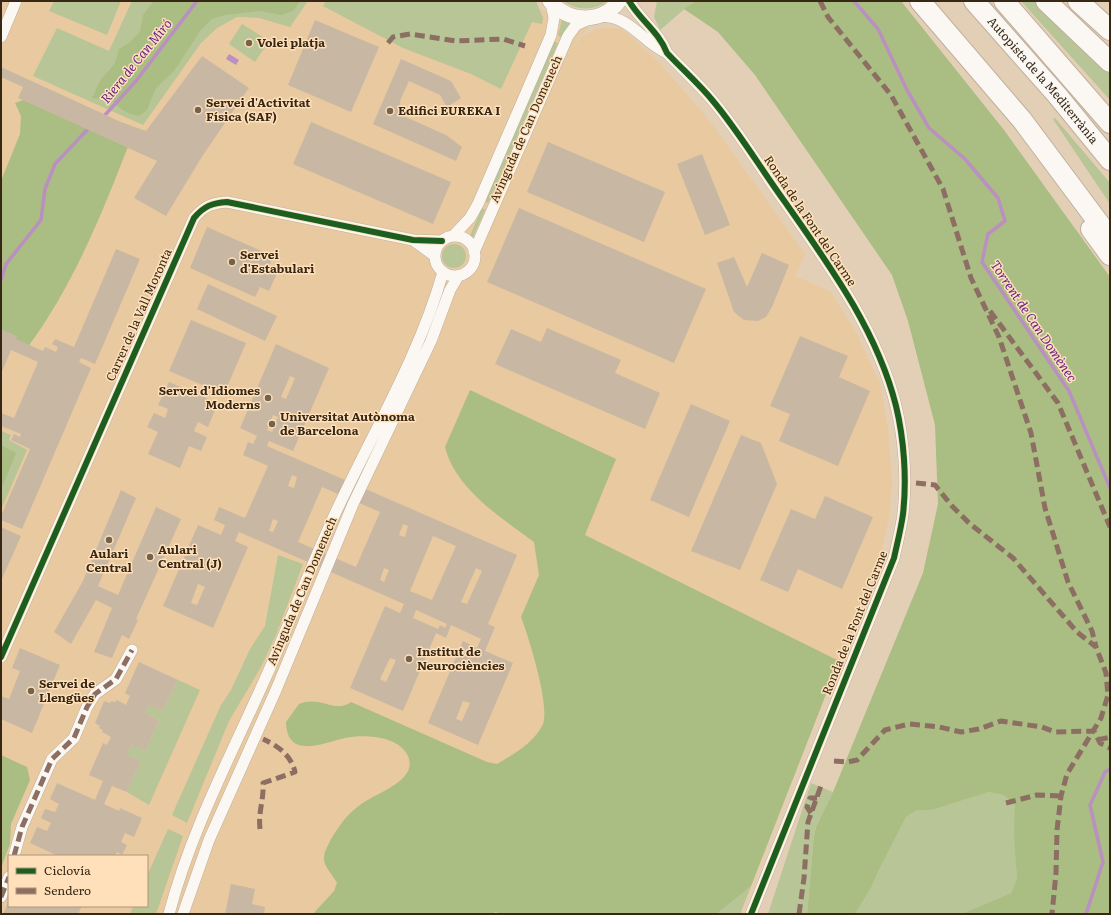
<svg xmlns="http://www.w3.org/2000/svg" width="1111" height="915" font-family="Literata,serif">
	<rect width="100%" height="100%" fill="#e3cfb5"/>
	<path fill="#e9c99f" fill-rule="evenodd" d="M1,1H535L540,9L571,24L589,28L578,37L574,47L580,38L597,28H621L656,59L709,120L805,254L795,276L830,291L854,329L880,383L888,429L892,484L889,518L882,549L741,914H1ZM9,856H147V906H9Z"/>
	<path fill="#b8c596" d="M54,1H121L107,35L49,11Z
		M132,1H308L290,27L259,18L237,17L217,28L201,43L143,125L33,76L57,28L109,51Z
		M326,1H536L543,18L542,24L532,22L501,89L471,74L403,48L323,6Z
		M563,1H608C593,11 578,11 563,1Z
		M657,1H694L660,30L654,17Z
		M1021,1H1037L1110,70V100Z
		M562,20L571,24L561,37L558,35Z
		M242,24L269,41L255,62L229,44Z
		M554,41L558,43L488,203L485,201Z
		M1055,118L1110,183V204L1053,119Z
		M482,208L485,210L473,237L470,236Z
		M442 256a12 12 0 1 1 24 0a12 12 0 1 1-24 0Z
		M1,431L11,435L9,440L27,450L1,510Z
		M278,555L303,564L276,635L261,667L229,721L187,823L172,815L221,705L231,690L250,649L265,626Z
		M178,680L200,690L149,805L127,792L141,761L127,754L131,745L145,751L159,720L145,713L149,705L163,711Z
		M811,783L833,792L816,827L814,836L807,914H768Z
		M989,792L1003,795L1015,804L1017,880L1011,893L961,914H855L871,888L877,874L906,817L917,810H932Z
		M168,829L183,836L156,914H130L133,906H147V876Z
		M751,886L740,914H716L719,910Z"/>
	<path fill="#aabd82" d="M154,1H300L293,11L281,15L260,11L225,15L212,19L200,31L174,71L156,88L147,110L139,116C126,114 119,108 110,99L92,98C95,93 97,86 100,81C110,67 115,69 119,49L129,43L140,32L143,15Z
		M695,1H901L1004,130L1110,277V914H961L1011,893L1017,879L1014,834L1015,804L1003,795L989,792L932,810H917L906,817L877,874L871,888L855,914H807L814,836L816,827L833,792L923,573L938,504L935,425L908,321L892,275L755,75L718,32L684,9Z
		M26,99L129,144C101,216 73,286 27,348L1,335V181L20,134L21,116L15,103Z
		M470,390L616,459L585,535L839,661L751,886L716,914H499L496,912L491,914H313L334,891L337,883C333,875 324,867 324,859C324,851 328,846 331,839C339,826 347,814 360,805C375,793 419,781 408,756C399,736 364,734 345,738C323,743 287,760 286,722L299,704C322,695 334,714 351,702L487,762L497,764C513,755 535,742 543,724C550,705 529,638 521,617L539,575L534,542C501,518 455,488 445,447Z
		M1,445L16,453L1,490Z
		M1,755L27,767L30,780L11,824L10,844L1,868Z"/>
	<path fill="#ba90c0" d="M229,54L239,60L236,65L226,59Z"/>
	<g fill="none" stroke-linecap="round" stroke-linejoin="round">
		<path stroke="#ba90c0" stroke-width="3.5" d="M854,1L878,29L907,90L929,128L965,159L998,198L1005,221L988,234L982,262L1069,391L1110,488
			M105,115L136,81L197,1
			M1,280L6,264L41,220L45,189L55,164L87,130
			M1086,914L1103,862L1090,805L1105,772L1110,769"/>
	</g>
	<path fill="#c8b8a3" fill-rule="evenodd" d="M315,20L379,47L351,112L288,85Z
		M202,56L249,88L203,155L166,216L134,198L157,161L18,98L23,87L1,77V67L121,122L146,131Z
		M401,59L451,81L461,98L447,107L440,95L409,81L400,101L401,115L446,135L462,147L456,161L373,124Z
		M311,122L451,182L433,224L293,164Z
		M548,142L665,192L644,242L527,192Z
		M702,154L730,225L705,235L677,164Z
		M519,208L706,289L674,363L487,282Z
		M207,227L273,256L269,267L278,271L269,291L260,287L255,297L190,268Z
		M116,249L140,259L95,364L81,358L79,362L91,368L22,529L1,520V516L30,449L11,440L14,434L20,437L21,434L1,426V413L14,418L38,362L11,350L1,374V329L17,336L16,339L43,351L45,347L56,352L58,347L52,344L55,339L74,347Z
		M762,253L789,265L772,307L766,317L758,321L744,320L734,312L717,263L734,257L747,287Z
		M208,284L277,316L265,341L197,309Z
		M191,320L246,343L224,394L169,371Z
		M547,328L621,360L615,373L660,393L645,429L495,364L511,329L541,342Z
		M800,336L848,356L839,377L870,391L838,466L779,441L790,414L770,406Z
		M276,344L329,368L293,451L269,441L267,446L517,555L488,624L495,627L485,651L513,663L478,745L428,723L463,641L477,648L481,639L451,625L446,638L436,633L403,711L350,688L385,606L400,613L404,604L239,532L235,541L248,547L213,628L163,606L198,525L221,535L225,525L214,520L219,507L245,518L268,466L243,455L248,442L253,444L257,436L240,428ZM290,376L295,378L286,399L281,397ZM273,415L278,417L272,432L267,430ZM292,475L297,477L294,488L288,486ZM322,487L380,512L356,567L298,542ZM273,519L278,521L273,532L269,531ZM403,524L408,526L405,537L399,535ZM433,536L456,546L432,600L410,591ZM384,568L389,570L384,582L380,580ZM476,568L482,571L467,604L461,602ZM198,584L205,587L197,605L191,603ZM416,610L447,624L445,628L440,625L438,629L413,618ZM390,658L396,660L386,682L380,679ZM463,701L470,703L462,721L456,719Z
		M169,382L218,403L208,427L198,422L194,431L207,437L201,451L189,446L180,468L148,454L158,432L147,427L154,413L165,418L168,409L158,405Z
		M691,404L730,421L689,517L650,500Z
		M741,435L761,443L777,484L740,570L691,551Z
		M121,490L136,498L98,586L118,595L156,507L181,519L136,619L138,620L129,639L122,635L112,658L94,652L112,608L96,600L71,644L54,632L83,581Z
		M825,496L873,517L842,589L798,569L788,592L760,580L791,509L815,519Z
		M1,527L21,536L1,581Z
		M20,648L60,665L32,733L1,719V696L9,699L20,671L12,668Z
		M139,662L178,680L163,711L149,705L145,713L159,720L145,751L131,745L127,754L141,761L127,792L112,786L104,804L119,811L120,808L142,818L134,837L125,833L121,842L127,845L122,855L117,852L115,856H58L30,843L37,827L47,831L51,823L41,818L45,809L55,812L59,804L50,799L57,783L95,800L103,781L89,775L103,743L107,745L111,737L102,732L103,730L99,728L100,726L95,723L104,701L110,703L111,701L115,702L117,700L126,705L130,696L125,693Z
		M231,884L255,889L252,904L265,907L264,914H225Z
		M8,903L9,906H82L78,914H3Z"/>
	<g fill="none" stroke-linecap="round" stroke-linejoin="round">
		<g stroke="#bfaf9b" stroke-width="12">
			<path id="street" d="M629,1C640,20 659,32 667,53C682,69 699,84 713,101C739,132 761,169 785,202C829,265 877,330 896,406C904,439 907,479 903,514C901,529 897,544 894,558L751,914
				M600,16C633,17 640,41 667,53
				M1,37L16,1
				M453,236L470,218L478,204L551,35L554,18L551,3
				M435 256a20 20 0 1 1 40 0a20 20 0 1 1-40 0Z
				M413,240L435,256
				M474,252L568,36L576,25L589,19
				M1,657L194,218C204,206 212,203 227,202L413,240L442,241
				M14,856L22,827L52,759L74,738L87,707L95,694L116,679L132,650
				M1,897L9,877
				M169,914C192,826 237,744 273,661C297,605 318,547 345,493C380,420 421,350 443,272
				M183,914L209,840L276,690L353,504L431,341L450,290L459,275"/>
		</g>
		<g stroke="#bfaf9b" stroke-width="16">
			<path id="secondary" d="M550,1C568,23 602,24 619,1"/>
		</g>
		<g stroke="#bfaf9b" stroke-width="22">
			<g id="highway">
				<path d="M920,1L1022,120L1110,238"/>
				<path id="s1" d="M974,1L1057,95L1110,160"/>
				<path d="M1004,1L1110,123"/>
				<path d="M1046,1L1110,62"/>
				<path d="M1078,1L1110,30"/>
				<path d="M1091,229L1110,255"/>
			</g>
		</g>
		<use href="#street" stroke="#fbf8f4" stroke-width="11"/>
		<use href="#secondary" stroke="#fbf8f4" stroke-width="15"/>
		<use href="#highway" stroke="#fbf8f4" stroke-width="20"/>
		<path stroke="#8d6e63" stroke-width="5" stroke-dasharray="10 5" stroke-linecap="butt" d="M820,1L828,17L891,95L943,189L971,278L999,337L1031,433L1045,508L1068,582L1092,631L1096,647
			M388,43L393,37L410,34L456,41L503,39L525,46
			M990,311L1058,403L1110,527
			M916,483L935,485L952,506L969,523L1013,558L1077,632L1096,647L1106,673L1108,695L1101,718L1067,774L1061,796L1057,830L1056,873L1052,914
			M1098,740L1110,737
			M834,761L848,762L857,760L885,730L909,724L939,727L961,732L979,729L1001,721L1042,727L1055,732L1094,731L1100,743L1110,748
			M1006,803L1037,795L1061,796
			M811,813L807,807L810,798H817
			M260,829C258,811 264,801 263,783L295,772C291,755 278,746 263,739
			M14,856L22,827L52,759L74,738L87,707L95,694L116,679L132,650
			M1,897L9,877
			M799,914L804,878L808,822L822,783"/>
		<g stroke="#ffe0ba" stroke-width="8">
			<path id="cycleway" d="M629,1C640,20 659,32 667,53C682,69 699,84 713,101C739,132 761,169 785,202C829,265 877,330 896,406C904,439 907,479 903,514C901,529 897,544 894,558L751,914
				M1,657L194,218C204,206 212,203 227,202L413,240L442,241"/>
		</g>
		<use href="#cycleway" stroke="#1b5e20" stroke-width="6"/>
	</g>
	<g fill="#73624c" stroke="#ffe0ba" stroke-width="1.5">
		<circle cx="249" cy="43" r="4"/>
		<circle cx="198" cy="110" r="4"/>
		<circle cx="390" cy="111" r="4"/>
		<circle cx="232" cy="262" r="4"/>
		<circle cx="268" cy="398" r="4"/>
		<circle cx="272" cy="424" r="4"/>
		<circle cx="109" cy="540" r="4"/>
		<circle cx="150" cy="557" r="4"/>
		<circle cx="409" cy="659" r="4"/>
		<circle cx="31" cy="691" r="4"/>
	</g>
	<g text-anchor="middle" stroke-width="3" stroke-linejoin="round" paint-order="stroke">
		<g font-size="12" font-weight="bold" fill="#362814" stroke="#ffe0ba" text-anchor="start">
			<text x="257" y="47">Volei platja</text>
			<text x="206" y="107">Servei d'Activitat<tspan x="206" dy="14">Física (SAF)</tspan></text>
			<text x="398" y="115">Edifici EUREKA I</text>
			<text x="240" y="259">Servei<tspan x="240" dy="14">d'Estabulari</tspan></text>
			<text x="260" y="395" text-anchor="end">Servei d'Idiomes<tspan x="260" dy="14">Moderns</tspan></text>
			<text x="280" y="421">Universitat Autònoma<tspan x="280" dy="14">de Barcelona</tspan></text>
			<text x="158" y="554">Aulari<tspan x="158" dy="14">Central (J)</tspan></text>
			<text x="109" y="558" text-anchor="middle">Aulari<tspan x="109" dy="14">Central</tspan></text>
			<text x="417" y="656">Institut de<tspan x="417" dy="14">Neurociències</tspan></text>
			<text x="39" y="688">Servei de<tspan x="39" dy="14">Llengües</tspan></text>
		</g>
		<g font-size="12" fill="#362814" stroke="#ffe0ba">
			<text dy="4" stroke="none"><textPath href="#s1" startOffset="105">Autopista de la Mediterrània</textPath></text>
			<text transform="translate(526 129) rotate(-66)" y="4">Avinguda de Can Domenech</text>
			<text transform="translate(810 221) rotate(56)" y="4">Ronda de la Font del Carme</text>
			<text transform="translate(139 315) rotate(-66)" y="4">Carrer de la Vall Moronta</text>
			<text transform="translate(302 591) rotate(-67)" y="4">Avinguda de Can Domenech</text>
			<text transform="translate(855 623) rotate(-68)" y="4">Ronda de la Font del Carme</text>
		</g>
		<g font-size="13" font-style="italic" fill="#682685" stroke="#ffe0ba">
			<text transform="translate(136 61) rotate(-51)" y="5">Riera de Can Miró</text>
			<text transform="translate(1034 321) rotate(56)" y="5">Torrent de Can Domènec</text>
		</g>
	</g>
	<rect width="1111" height="915" fill="none" stroke="#362814" stroke-width="4"/>
	<rect x="8" y="855" width="140" height="52" fill="#ffe0ba" stroke="#af9678"/>
	<rect x="16" y="868" width="20" height="6" fill="#1b5e20" stroke="#af9678"/>
	<text x="44" y="875" font-size="12" fill="#362814">Ciclovía</text>
	<rect x="16" y="888" width="20" height="6" fill="#8d6e63" stroke="#af9678"/>
	<text x="44" y="895" font-size="12" fill="#362814">Sendero</text>
</svg>
